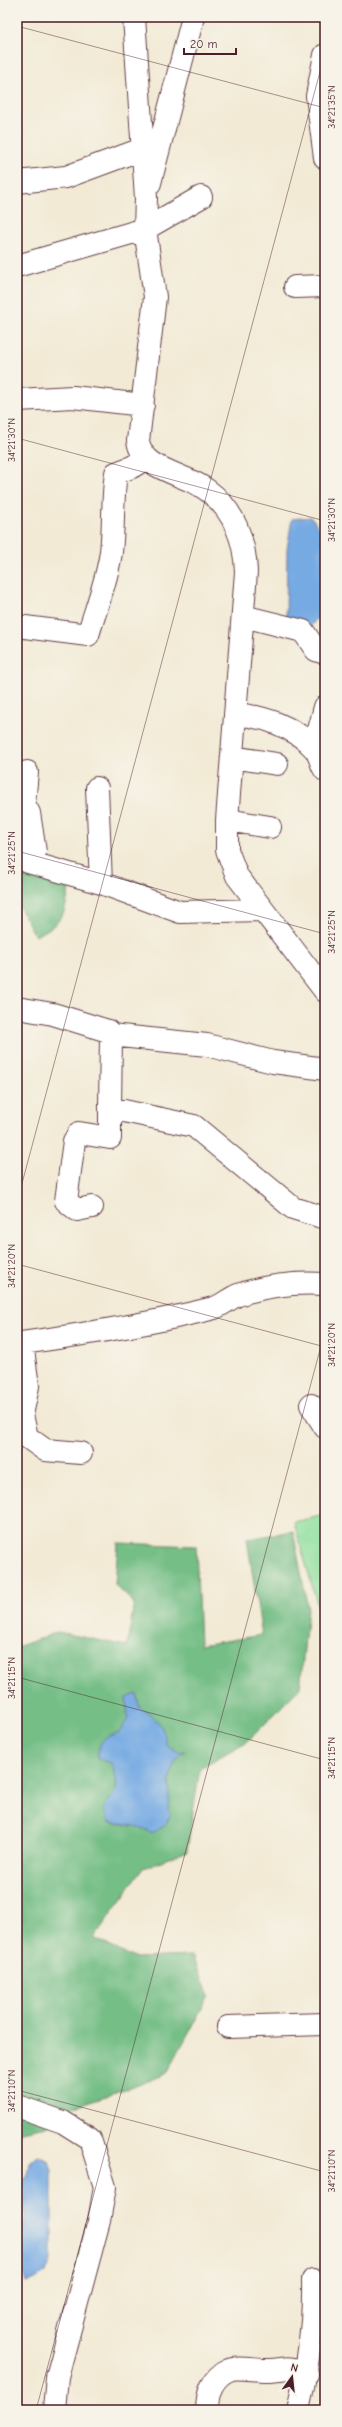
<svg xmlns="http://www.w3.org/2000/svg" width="342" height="2427" font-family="'Comic Neue',sans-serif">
	<rect width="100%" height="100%" fill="#f7f3e8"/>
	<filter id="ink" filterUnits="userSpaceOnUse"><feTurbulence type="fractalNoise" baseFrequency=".025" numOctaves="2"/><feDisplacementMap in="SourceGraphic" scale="8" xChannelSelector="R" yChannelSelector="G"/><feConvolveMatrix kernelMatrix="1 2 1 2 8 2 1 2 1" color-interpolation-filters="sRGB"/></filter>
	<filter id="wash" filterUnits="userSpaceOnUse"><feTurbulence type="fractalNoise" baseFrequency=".012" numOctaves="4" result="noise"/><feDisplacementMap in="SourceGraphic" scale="16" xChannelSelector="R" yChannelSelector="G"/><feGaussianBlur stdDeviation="0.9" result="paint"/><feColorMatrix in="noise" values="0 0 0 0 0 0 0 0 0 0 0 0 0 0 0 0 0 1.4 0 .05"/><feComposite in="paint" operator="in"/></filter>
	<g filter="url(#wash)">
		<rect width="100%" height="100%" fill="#f2ead5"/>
		<path fill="#90e09f" stroke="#6d8065" d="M325,1515V1630H320V1614L294,1522Z"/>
		<path fill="#74be86" stroke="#5f6e58" d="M17,865L70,881C65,913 66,922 35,936L17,902Z
			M293,1531L308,1609L300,1688L248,1741L200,1768L187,1851L143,1868L94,1938L134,1958L192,1956L209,1995L167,2073L131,2088L71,2107L47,2127L17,2133V1647L58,1632L127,1646L134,1603L115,1585L118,1543L196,1546L200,1645L262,1635L247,1539Z"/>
		<path fill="#76aae3" stroke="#606487" d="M310,517L313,519L324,538L319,616L310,627L286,619L287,549L292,519Z
			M137,1694L139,1707C156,1719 164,1723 166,1744L178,1752L185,1751C166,1763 171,1789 168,1809L171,1814L163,1827L151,1833L139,1827L109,1822C98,1804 108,1806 115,1791C119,1782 114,1771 111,1763L97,1758C100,1740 101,1738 119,1733L128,1718L126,1698Z
			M37,2156L49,2161L52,2172V2257C49,2270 40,2281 26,2283L19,2254L25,2217L24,2193L17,2179L28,2177L30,2162Z"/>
	</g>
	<g filter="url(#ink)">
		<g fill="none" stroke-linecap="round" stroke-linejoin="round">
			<g stroke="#633d44" stroke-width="24">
				<path id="minor" d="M134,17L146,198L145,229L155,297L138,441C143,471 185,473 207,490C234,509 245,541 246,572L227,820V850L237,876L325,991
					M325,55L317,96L325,158
					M17,182L66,177L142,149
					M150,183L193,17
					M17,266L145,229L201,197
					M295,287L325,286
					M17,400L73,397L143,405
					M243,616L303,631L316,650L325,653
					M17,626L88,635C96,608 107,581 111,552C114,526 112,499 116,473L132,467L145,459
					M235,714C263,716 295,727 314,748C320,754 320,763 325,770
					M310,743L319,730L325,707
					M232,757L277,764
					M27,772L24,804L29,813L35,852
					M97,788L101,883
					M227,820L270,827
					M17,830L28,862L101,883L180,912L262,910
					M17,1008L53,1014L108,1031L111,1035L110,1108L194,1126L293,1208L325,1218
					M111,1035L207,1045L273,1062L325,1069
					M92,1207L77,1210L66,1201L74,1141L79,1133L110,1138V1108
					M311,1405L325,1427
					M81,1453L45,1450L27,1437L22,1415L28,1386L22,1343C87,1334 151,1324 214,1308C223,1305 230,1298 238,1295C267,1285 294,1282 325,1284
					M228,2027L325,2024
					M17,2106L63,2122L90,2139L105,2187L99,2221L57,2377L54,2410
					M207,2410C207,2394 212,2377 229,2370C237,2366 259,2371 269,2370C289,2369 286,2365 307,2374
					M298,2410C308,2367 314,2324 313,2280"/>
			</g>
			<use href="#minor" stroke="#fff" stroke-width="22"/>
		</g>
	</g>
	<path fill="none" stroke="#4a1f2b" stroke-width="1" stroke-opacity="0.45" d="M17,26L325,108M17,438L325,521M17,851L325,934M17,1202L325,53M17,1264L325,1347M17,1677L325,1760M17,2090L325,2172M36,2410L325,1331"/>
	<rect width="342" height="2427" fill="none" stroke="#f7f3e8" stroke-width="44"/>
	<g transform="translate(292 2377) rotate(15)" stroke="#f7f3e8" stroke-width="3" paint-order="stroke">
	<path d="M0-3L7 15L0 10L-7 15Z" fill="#4a1f2b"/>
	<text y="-6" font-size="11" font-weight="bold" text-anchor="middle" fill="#4a1f2b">N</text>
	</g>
	<path d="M184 48v6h52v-6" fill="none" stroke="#4a1f2b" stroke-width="2"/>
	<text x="190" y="48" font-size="12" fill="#4a1f2b" stroke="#f7f3e8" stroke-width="3" paint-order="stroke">20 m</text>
	<rect x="22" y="22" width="298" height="2383" fill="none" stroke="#4a1f2b" stroke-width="1.5"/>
	<g font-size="10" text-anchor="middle" fill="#4a1f2b">
		<text transform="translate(331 107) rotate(-90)" y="4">34°21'35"N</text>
		<text transform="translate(11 440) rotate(-90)" y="4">34°21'30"N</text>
		<text transform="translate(331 520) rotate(-90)" y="4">34°21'30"N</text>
		<text transform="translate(11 853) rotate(-90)" y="4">34°21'25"N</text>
		<text transform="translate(331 932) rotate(-90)" y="4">34°21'25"N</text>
		<text transform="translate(11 1266) rotate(-90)" y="4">34°21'20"N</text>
		<text transform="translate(331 1345) rotate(-90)" y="4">34°21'20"N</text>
		<text transform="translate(11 1678) rotate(-90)" y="4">34°21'15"N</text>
		<text transform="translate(331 1758) rotate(-90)" y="4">34°21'15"N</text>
		<text transform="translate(11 2091) rotate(-90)" y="4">34°21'10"N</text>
		<text transform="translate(331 2171) rotate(-90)" y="4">34°21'10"N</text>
	</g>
</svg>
